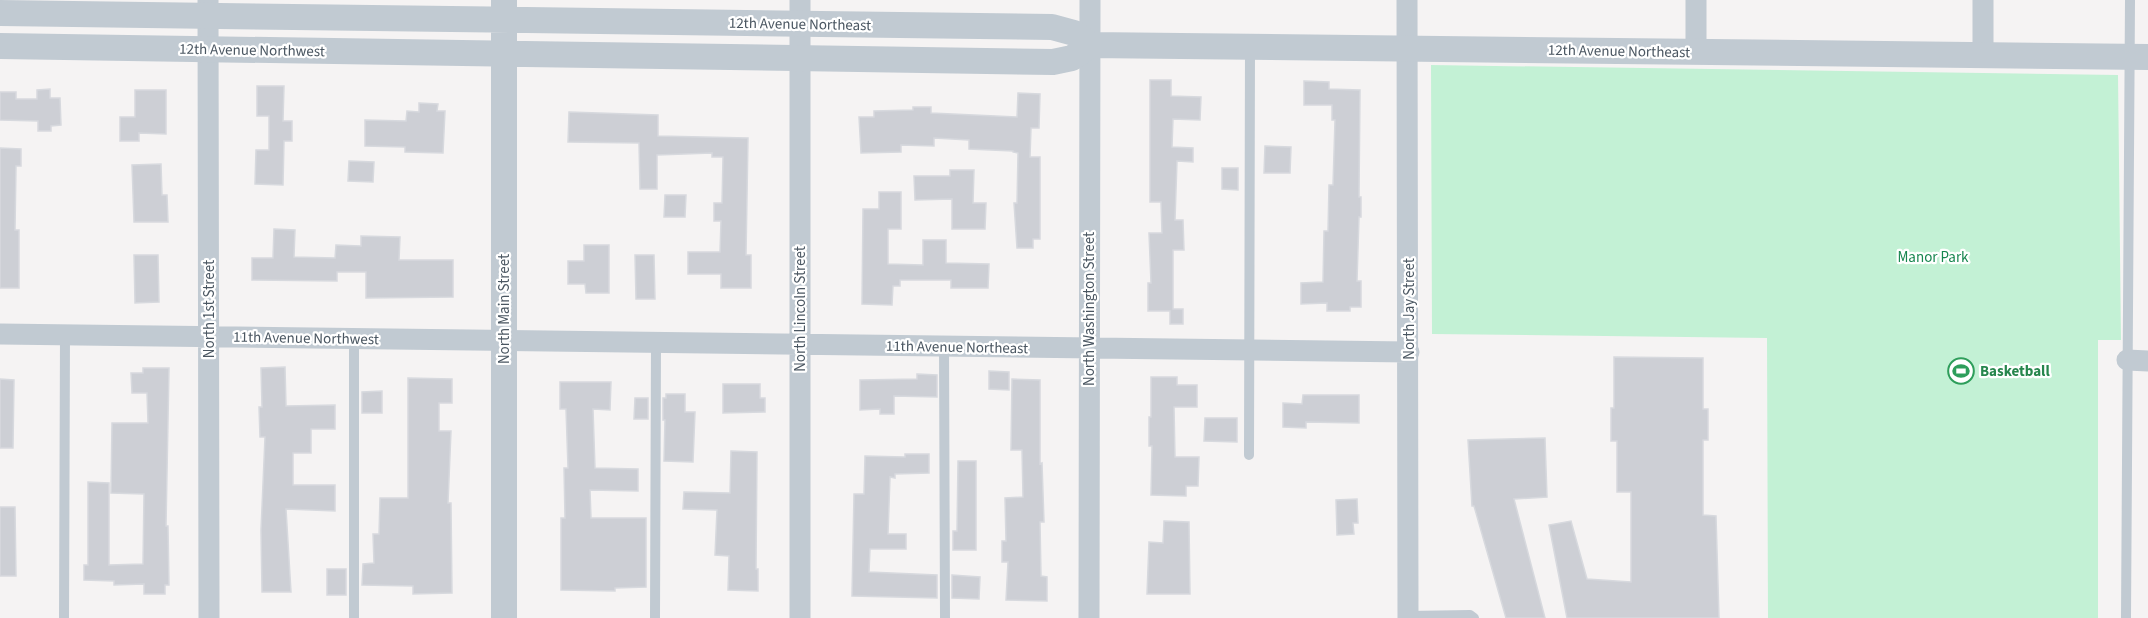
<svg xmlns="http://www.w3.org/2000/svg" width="2148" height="618" font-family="'Source Sans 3',sans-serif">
	<rect width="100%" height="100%" fill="#f5f3f3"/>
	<path fill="#c3f1d5" d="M1431,65L2118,75L2121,340H2098V618H1768L1767,338L1432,334Z"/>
	<path fill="#cdcfd5" stroke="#d7d9de" stroke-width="1.5" d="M1150,80H1171V96L1201,97L1200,120L1173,119L1172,147L1193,148V162L1177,161L1175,220H1183L1184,250H1173V309H1183V324H1170V311H1148V283H1151L1149,233H1162L1161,202H1150Z
		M1304,81L1329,82V89L1360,90L1359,197H1361V217H1359L1357,281H1361V307H1350V311H1327V303L1301,304V283L1323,282L1324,231H1328L1329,185H1333L1335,120H1332V105H1304Z
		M257,86H284L283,121H292V141H284L283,185L255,184L256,150H269V116H257Z
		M50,89V98H60L61,125L51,126V131H38V121L0,120V92H16V99H37V90Z
		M135,90H166V134L139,133V141H120V117H135Z
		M1018,93L1040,94L1039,128H1031L1030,157H1040V239H1033V248H1017L1014,203H1017L1018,153L1013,152V151L969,149V140L934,138V146L901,145V152L861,153L859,117H874V111L913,110V107H931V113L1017,117Z
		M419,103L438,104L437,111H445L443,153L405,152V147L365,146V120L406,121L407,111L419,112Z
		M569,112L658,115V136L748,138L746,255H751V288H721V274H688V252H720L721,221H714V203H722L723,157H712V153L657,155V189H640L639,143L568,142Z
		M1265,146L1291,147L1290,173H1264Z
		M0,148L21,149V166H16L15,230H19V288H0Z
		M349,161L374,162L373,182L348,181Z
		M161,164L162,195H167L168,222H134L132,165Z
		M1222,168H1238V190L1222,189Z
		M950,170H974L973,203H986L985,229H952V199L915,200L914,176H950Z
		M879,192H901V229H888V264L923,265V240H946V263L989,264L988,288H951V280H900V286H893L892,305L862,304L863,209H879Z
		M665,195H686L685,217H664Z
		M274,229L295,230L294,257L335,258L336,245L361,246V236L400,237L399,260H453V297L366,298V272H337V281L252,280V258H273Z
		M584,245H609V293H586L585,284H568V261H584Z
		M134,255H158L159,302L135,303Z
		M635,255H654L655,299H636Z
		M1614,357L1703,358V409H1708V440H1703V515L1716,516L1719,618H1567L1549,525L1571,521L1587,579L1631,582V492H1617V441H1611V408H1614Z
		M285,367L286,406L335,405V429H311V453H293V485H335V511L286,509L291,592H262L261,530L265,437H260L259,407H262L261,368Z
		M143,368H169L166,526H168L169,585H165V594H144V584L114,585V581L84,580V565H88V482L109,483V565L143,564L144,494L111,493L112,423H148L147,393H132L131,373H143Z
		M989,371L1009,372V390L989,389Z
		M917,374L937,375V397L894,396V414H880V409L860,410V380L917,379Z
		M1151,377H1177V385H1197V407H1174L1175,457H1199L1198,486H1186V496L1151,495L1152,446H1149V417H1151Z
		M408,378L452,379V403H439V431H451L448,503H451L452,593L413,594V586L362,585L363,564L374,563L373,534H379L380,498H408Z
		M0,379L14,380L13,448H0Z
		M1012,379L1040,380V464L1042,463L1044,522H1040L1041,576L1047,577V601L1006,600L1008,562H1002V541H1006L1005,498L1023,497L1022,450H1011Z
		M560,382H611L610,410L593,409L595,468L638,469V491L590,490L591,518H646V587L615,588V591L561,590V518H565L564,468H568L566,409H560Z
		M723,384H760V398H765V412L723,413Z
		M382,391V413H362V392Z
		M666,394H685V412H695L693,462L664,461L665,420H663V398H666Z
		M1303,395H1359V423L1306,422V428L1283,427V403L1302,404Z
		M635,398H648V419H634Z
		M1205,418H1237V442L1204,441Z
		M1545,438L1547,497L1514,499L1545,618H1506L1474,506H1472L1468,440Z
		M731,451L757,452L756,569H758V591L728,590L729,556L715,555L717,510L683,509L684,492L730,493Z
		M905,454H929V473L895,474V478L890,477L888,534H906V549H870L869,572L937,575V598L852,596L854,494H864L865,456L905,457Z
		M958,461H976V550H953V531H957Z
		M1357,499L1358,523H1353L1354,534L1337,535L1336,500Z
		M0,507H15L16,576H0Z
		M1164,521L1189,522L1190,594H1147L1149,542L1163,543Z
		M327,569H346V595H327Z
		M952,575L980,577L979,599L952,598Z"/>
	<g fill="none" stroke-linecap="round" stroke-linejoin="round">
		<path stroke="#c1cad2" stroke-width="10" d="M944,347L945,618
			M1249,455L1250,47
			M1408,616L1470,615L1474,618
			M64,618L65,335
			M354,618V339
			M655,618L656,343
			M2126,618L2130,0"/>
		<path stroke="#c1cad2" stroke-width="21" d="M208,0L209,618
			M800,0V618
			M1407,0L1408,618
			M1696,52V0
			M1983,55V0
			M0,334L1409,352
			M2127,360L2148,361
			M1089,618L1090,0"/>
		<path stroke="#c1cad2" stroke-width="26" d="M504,0V618
			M0,13L1052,27L1074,33L1090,45
			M0,46L1053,62L1072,58L1090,45L2148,57"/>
	</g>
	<defs>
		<g id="stadium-ring" transform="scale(1.35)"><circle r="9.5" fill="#fff" stroke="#2e9e5b" stroke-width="1.5"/><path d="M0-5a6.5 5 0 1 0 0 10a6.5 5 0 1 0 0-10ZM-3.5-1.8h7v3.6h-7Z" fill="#2e9e5b"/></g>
	</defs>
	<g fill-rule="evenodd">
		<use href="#stadium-ring" x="1961" y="371"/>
	</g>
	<g text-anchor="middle" stroke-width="4.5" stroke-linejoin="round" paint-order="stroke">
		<g font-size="15" fill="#4a5661" stroke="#fff">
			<text transform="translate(800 24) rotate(1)" y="5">12th Avenue Northeast</text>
			<text transform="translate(252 50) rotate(1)" y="5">12th Avenue Northwest</text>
			<text transform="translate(1619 51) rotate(1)" y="5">12th Avenue Northeast</text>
			<text transform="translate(209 309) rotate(-90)" y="5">North 1st Street</text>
			<text transform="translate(504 309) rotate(-90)" y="5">North Main Street</text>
			<text transform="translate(800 309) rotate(-90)" y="5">North Lincoln Street</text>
			<text transform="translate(1089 309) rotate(-90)" y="5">North Washington Street</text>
			<text transform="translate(1409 309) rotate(-90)" y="5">North Jay Street</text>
			<text transform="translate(306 338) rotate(1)" y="5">11th Avenue Northwest</text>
			<text transform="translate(957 347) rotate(1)" y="5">11th Avenue Northeast</text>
		</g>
		<g font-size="15" fill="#17864f" stroke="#fff">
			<text x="1933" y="262">Manor Park</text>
		</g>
		<g font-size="15" font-weight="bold" fill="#27864d" stroke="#fff" text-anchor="start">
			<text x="1980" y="376">Basketball</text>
		</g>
	</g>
</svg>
